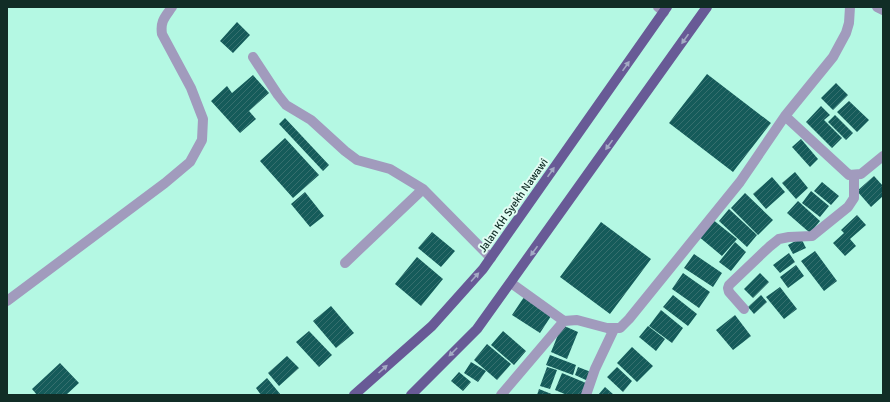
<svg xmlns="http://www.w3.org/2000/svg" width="890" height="402" font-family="Signika,sans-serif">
	<defs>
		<pattern id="building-hatch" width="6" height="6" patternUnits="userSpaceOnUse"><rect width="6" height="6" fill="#155b5a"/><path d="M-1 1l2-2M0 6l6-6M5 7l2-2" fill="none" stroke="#366f6e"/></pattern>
	</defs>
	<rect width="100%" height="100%" fill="#b4f8e3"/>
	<path fill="url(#building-hatch)" d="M237,22L250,35L233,53L220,41Z
		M707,74L771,123L733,172L669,123Z
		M253,75L269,93L249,111L256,119L240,133L211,101L227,86L232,93Z
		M836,83L848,95L833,110L821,98Z
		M849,101L869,120L857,132L837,112Z
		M821,106L830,115L824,120L842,138L832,148L806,122Z
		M835,115L853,133L846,140L828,122Z
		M285,118L329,165L323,171L279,124Z
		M285,138L319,175L293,198L260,161Z
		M801,139L818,159L810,167L792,147Z
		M795,172L808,188L796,199L782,183Z
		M874,176L883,186V196L871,207L857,191Z
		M772,177L785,192L766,209L753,194Z
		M822,182L839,196L831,205L814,191Z
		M811,191L829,206L820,217L802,203Z
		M305,192L324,216L310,227L291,204Z
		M745,193L773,220L758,235L731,208Z
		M798,201L820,221L810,233L787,213Z
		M729,209L757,235L747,247L719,221Z
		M857,215L866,225L850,239L856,246L845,256L833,243L844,233L841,230Z
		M712,219L737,239L722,256L698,236Z
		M601,222L651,259L610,314L560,277Z
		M432,232L455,251L441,267L418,248Z
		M801,238L806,248L793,254L788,245Z
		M735,242L746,252L731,271L719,262Z
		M815,251L837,281L824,291L801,261Z
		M789,253L795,262L780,273L773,265Z
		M694,254L722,273L713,287L684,268Z
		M417,257L443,279L421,306L395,284Z
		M796,265L804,276L788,288L780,277Z
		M683,273L710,292L699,308L672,289Z
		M760,273L769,282L753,298L744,289Z
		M780,287L797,309L784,319L766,297Z
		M526,294L553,313L540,333L512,315Z
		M673,295L697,314L688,326L663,307Z
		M761,295L767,302L754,314L748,307Z
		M331,306L354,333L336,348L313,321Z
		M661,310L683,328L672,343L649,326Z
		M735,315L751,336L733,350L716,330Z
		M562,325L578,332L567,359L551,352Z
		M648,326L665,339L656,351L639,337Z
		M309,331L332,355L319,367L296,342Z
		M503,331L526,351L514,365L491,345Z
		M487,344L511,364L497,380L474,360Z
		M632,347L653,366L637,382L617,363Z
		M550,355L576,365L573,375L546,365Z
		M287,356L299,368L279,386L268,373Z
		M471,362L486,371L478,382L464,373Z
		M60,363L79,383L66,395H37L32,389Z
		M547,367L557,370L550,389L540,386Z
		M578,367L591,372L588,381L575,375Z
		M617,367L632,381L623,392L607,377Z
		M459,372L471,382L463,391L451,381Z
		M562,373L586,383L582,395H567L555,390Z
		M267,378L281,395H261L256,388Z
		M605,387L614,395H598Z
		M539,389L554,395H537Z"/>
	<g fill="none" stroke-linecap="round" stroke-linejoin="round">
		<path stroke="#a19bbd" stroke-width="10" d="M658,7L664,12
			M877,7L883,10
			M253,57L278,95L286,105L311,120L345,151L357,160L390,169L423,189L491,258
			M785,116L849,175L861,174L883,156
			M345,263L423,189
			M511,283L564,321L577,320L607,328H620L629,319L740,182L785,116L833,57L846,33L849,23L850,7
			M7,301L165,183L190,162L202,140L203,119L191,88L162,34C160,21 165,17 172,7
			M744,309L729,292L728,288L729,285L769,247L779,239L789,237L812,236L848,207L854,198V175
			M501,395L564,321
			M586,395L595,369L614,329"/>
		<path stroke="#685a96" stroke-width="10" d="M354,395L432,326L483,269L667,7
			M411,395L477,329L707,7"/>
	</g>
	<defs><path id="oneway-solid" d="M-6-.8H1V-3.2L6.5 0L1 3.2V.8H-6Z"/></defs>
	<g fill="#a4abc4">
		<use href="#oneway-solid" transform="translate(685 39) rotate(125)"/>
		<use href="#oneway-solid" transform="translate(626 66) rotate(-55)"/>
		<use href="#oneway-solid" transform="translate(609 145) rotate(126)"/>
		<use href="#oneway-solid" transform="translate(551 172) rotate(-55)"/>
		<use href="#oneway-solid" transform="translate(534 251) rotate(126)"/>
		<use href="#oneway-solid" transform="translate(475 277) rotate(-48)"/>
		<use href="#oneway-solid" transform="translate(453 352) rotate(135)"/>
		<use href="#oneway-solid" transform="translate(383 369) rotate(-42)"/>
	</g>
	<g text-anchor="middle" stroke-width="4" stroke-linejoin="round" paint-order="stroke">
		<g font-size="11" fill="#112d26" stroke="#e1fcf3">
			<text transform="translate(513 205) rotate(-55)" y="4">Jalan KH Syekh Nawawi</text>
		</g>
	</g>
	<rect width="890" height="402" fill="none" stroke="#112d26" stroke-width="16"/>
</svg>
